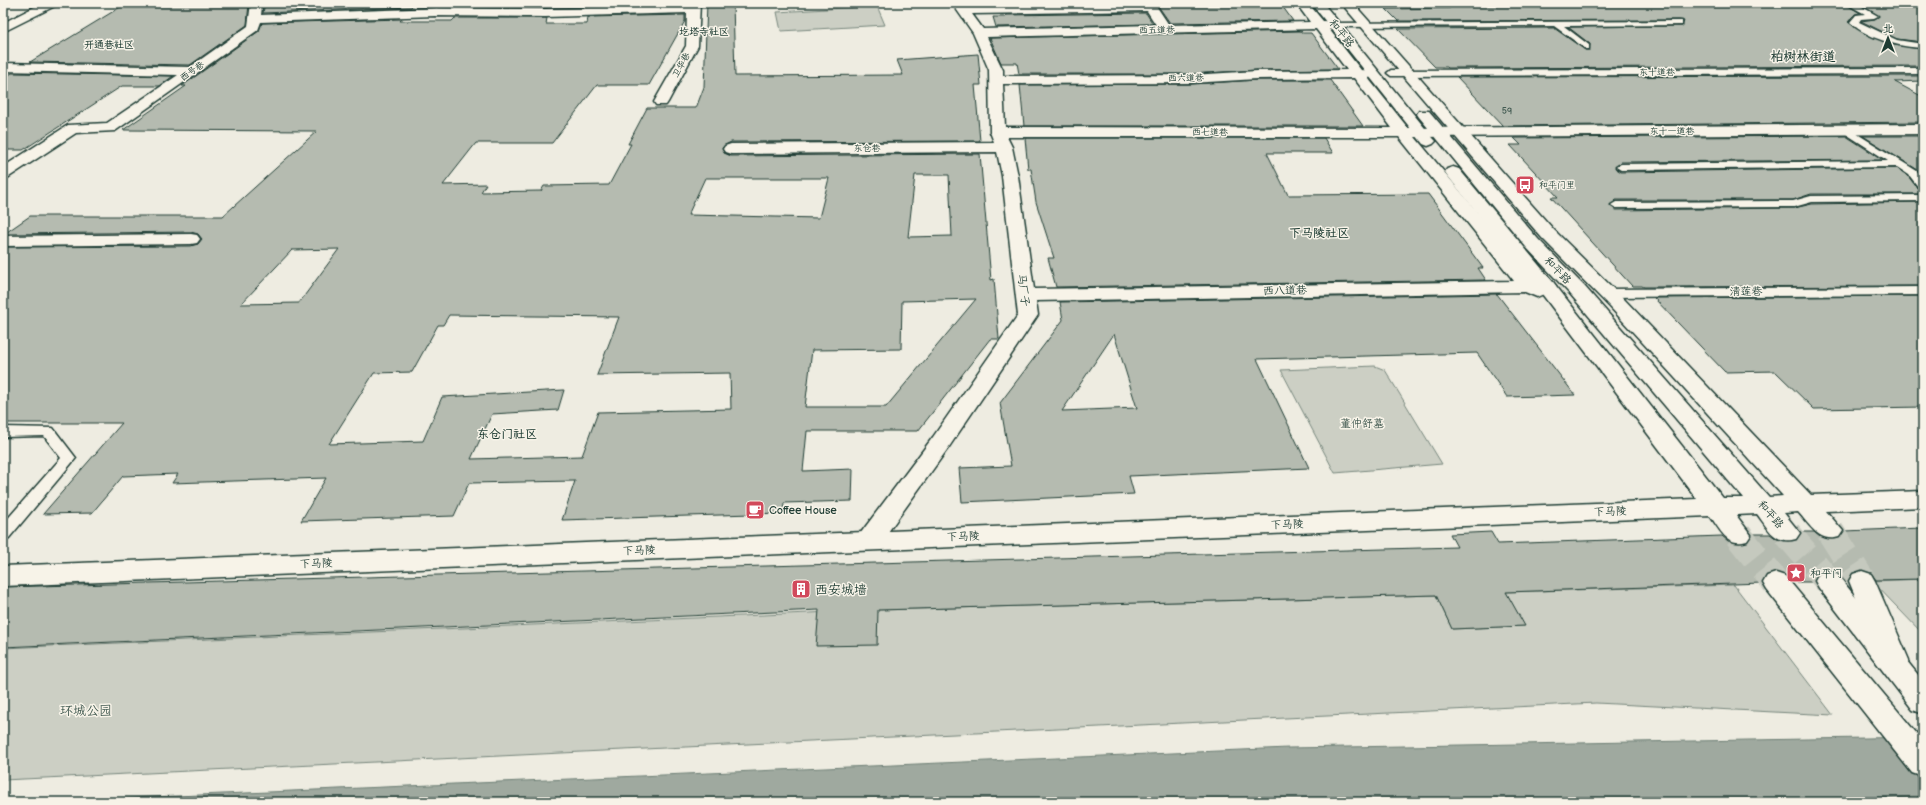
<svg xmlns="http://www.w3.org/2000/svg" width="1926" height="805" font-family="'Balsamiq Sans','LXGW WenKai TC',sans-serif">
	<rect width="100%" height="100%" fill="#eeece1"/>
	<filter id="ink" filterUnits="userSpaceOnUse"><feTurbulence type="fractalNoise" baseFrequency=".025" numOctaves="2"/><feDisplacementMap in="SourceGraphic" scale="8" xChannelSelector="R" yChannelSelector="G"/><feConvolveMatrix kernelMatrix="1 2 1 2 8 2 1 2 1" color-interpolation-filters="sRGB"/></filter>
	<g filter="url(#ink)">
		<path fill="#cccfc4" stroke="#76867c" d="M877,6L885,25L781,31L777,12Z
			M1375,366L1385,370L1442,464L1335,473L1281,370Z
			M1923,579V634L1872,581Z
			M1734,585L1833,715L1596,703L3,780V648L878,610L1436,595L1452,629L1524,626L1506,592Z
			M1909,797L1913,802H1830Z"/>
		<path fill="#9fa99f" stroke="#6c7e74" d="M1923,737V796L1745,802H37L1288,748Z"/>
		<path fill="#b5bbb0" stroke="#1f3d34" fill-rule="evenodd" d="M127,3H249L247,25L190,65L30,62Z
			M265,3H311L307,7L415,3L411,7L263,13Z
			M523,3H549L548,7L545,8L522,7Z
			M588,3H686V5L588,7Z
			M707,3H733L735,76L903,75L897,60L978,54L981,85H975L980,141L731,142L725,145L722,148L724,153L731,156L980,154L991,280L994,279L999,339H990L918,431H807L803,471L853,469L852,501L784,503L783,513L562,520L575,481L469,483L454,516L301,521L326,478L172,483L178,474L123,476L92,513L43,514L122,423H3V247L191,246L198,244L202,239L198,234L191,232L4,234L30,216H223L317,131L123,130L186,86H182L259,31L262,23L402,19L400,21H452L455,18H547L546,24H587L588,17L685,15V21L649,85H597L552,143H476L443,185L486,184L481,192L541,191L544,186L609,185L631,144H628L647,108H696L704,87ZM915,175H949L952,236L908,237ZM705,178H829L819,218L688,215ZM339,249L299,303L241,304L292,250ZM976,299L886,407H805L812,350L901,349L902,301ZM449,315L619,317L597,375L730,373L731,409L598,412L582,456L471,459L492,414L558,410L564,390L442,397L423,441L329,444L374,373L412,372L438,325H443Z
			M1156,3H1280L1293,21L1170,23Z
			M1700,3H1844L1860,13L1855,14L1848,22L1865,34L1894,45L1923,49V66L1448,68L1447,67H1435L1398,29L1554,28L1585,50H1589L1590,44L1568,27L1682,26L1684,21L1679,20L1398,21L1386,9L1450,8L1448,6Z
			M1858,3H1923V42L1897,39L1861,21L1875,19L1879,16Z
			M1146,13L1153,24L996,27L993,17H1006V15Z
			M1300,31L1301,33H1311L1338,69L1257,70L1191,74H1019L1017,63H1001L990,38Z
			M12,73L173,76L160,86H122L23,150H3V78Z
			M1923,76V81L1895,82L1923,97V122L1503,126L1457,77Z
			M1257,80H1330L1363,126H1024L1020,85L1191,84Z
			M1846,136L1883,160L1621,162L1615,168L1621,172L1897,168L1908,176L1918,189L1923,190V194H1811L1793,200H1616L1610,206L1616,210L1794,208L1812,204L1923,202V286L1644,287L1642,286H1632L1551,197H1558L1510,145H1521L1514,138Z
			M1863,136H1923V176L1918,170Z
			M1025,138H1324L1333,153H1267L1288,195L1428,194L1483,268H1478L1486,280L1056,287L1048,258H1054L1036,202L1031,169H1028Z
			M1497,294L1575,395L1507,397L1477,353L1257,359L1309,468L1129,476L1134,494L962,502L959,468L1011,466L1000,403L1063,320L1060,302ZM1114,334L1137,408L1062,411Z
			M1923,296V407L1814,409L1775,371L1725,372L1654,298Z
			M1923,528V579L1876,580L1871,573L1862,570L1853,573L1848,581H1844L1837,573L1828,570L1818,573L1814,582H1792L1785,575L1776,572L1766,575L1762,583L1506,592L1525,626L1452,629L1436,595L878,610L877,645L816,646L819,610L3,647V587L1457,547L1450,534L1491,532L1498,544L1722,536L1728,541L1740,544L1748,542L1752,534H1770L1777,539L1789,542L1797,540L1801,532H1814L1820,537L1832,540L1840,538L1844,531Z"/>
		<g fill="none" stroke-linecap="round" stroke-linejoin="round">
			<path stroke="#c5c9be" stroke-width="28" stroke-dasharray="28 14" stroke-linecap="butt" d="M1830,531L1862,581"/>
			<path stroke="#c5c9be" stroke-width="28" stroke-dasharray="28 14" stroke-linecap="butt" d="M1787,533L1828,581
				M1738,535L1776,583"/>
			<g stroke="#1f3d34" stroke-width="3">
				<path id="lane" d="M1845,3H1855L1878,16L1874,18L1861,19L1859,22L1897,40L1923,44V48C1900,47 1867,39 1850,22L1856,15L1865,14Z
					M1679,21H1682V25L1564,26L1589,45V49H1586L1554,26L1335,27L1331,25L1335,23Z
					M1923,68V74L1391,76L1387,73L1391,70Z
					M1846,127L1917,171L1923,179V189L1919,188L1909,175L1897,167L1621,170L1616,167L1621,164L1888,161L1843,132L1841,130Z
					M1923,195V201L1812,202L1794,207L1616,208L1611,205L1616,202L1793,201L1811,196Z
					M1923,287V295L1607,297L1601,293L1607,289Z
					M3,427L53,428L76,458L9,538L3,540V524L61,458L44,436L3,437Z"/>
			</g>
			<g stroke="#1f3d34" stroke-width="3">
				<path id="street" d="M42,3H57L55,6L3,32V23Z
					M251,3H264L262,6L261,15L435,8L545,9L688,6V3H700L698,46L668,102L666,105H656L654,102L686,46L687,13L545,17L435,16L261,22L258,30L115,131L76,133L9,177L3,179V167L68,125L107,123L178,75L3,71V63L190,67L248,26Z
					M952,3H964L967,7L1151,3L1155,4L1169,25L1310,22L1296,3H1308L1323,21L1334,22L1336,25L1334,28L1329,29L1361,70L1373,71L1375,74L1373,77L1368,78L1408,128L1923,124V134L1415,137L1534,280L1553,282L1556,286L1553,290L1537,297L1525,292L1036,301L1038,315L949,447L878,546L869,549L860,546L856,540L860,534L933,437L1018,315L1002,176L997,152L731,154L725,152L723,149L725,146L731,144L994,142L990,132L989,70L973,33ZM1147,11L1156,25L983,29L972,14ZM1316,29L1347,70L1257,71L1191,75L1003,76V70L987,37ZM1354,78L1392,128L1005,127L1003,84L1191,83L1257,79ZM1007,137H1399L1514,281L1034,289L1018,176L1012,147Z
					M1342,3H1367C1362,9 1347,9 1342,3Z
					M191,234L197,235L200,239L197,243L191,244L3,246V236Z
					M1862,571L1871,574L1875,581L1909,660L1905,668L1895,671L1885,668L1881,660L1849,581L1853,574Z"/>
			</g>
			<g stroke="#1f3d34" stroke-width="3">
				<path id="secondary" d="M1311,3H1323L1433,138L1436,141L1433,144L1428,146L1423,144Z
					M1341,3H1353L1554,230L1624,299L1811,495L1923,491V507L1826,511L1843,531L1839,537C1819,543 1811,526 1798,512L1784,513L1800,533L1796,539C1775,545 1768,528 1757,514L1736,515L1751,535L1747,541C1726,547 1721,530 1710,516L3,586V566L1697,499L1539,290L1447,175L1445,172L1447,169L1453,167L1459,169L1553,282L1723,498H1743L1571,295L1526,247L1419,117L1417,114L1419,111H1429L1538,239L1585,287L1769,497L1783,496L1610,307L1542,238Z
					M1828,571L1837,574L1923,681V714L1913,710L1819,588L1815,581L1819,574Z
					M1776,573L1785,576L1923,741V777L1912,773L1767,590L1763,583L1767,576Z"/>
			</g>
			<use href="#lane" fill="#f7f3e8" fill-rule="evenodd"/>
			<use href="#street" fill="#f7f3e8" fill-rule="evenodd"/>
			<use href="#secondary" fill="#f7f3e8" fill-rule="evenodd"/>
		</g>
	</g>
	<defs>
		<g id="bus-square" transform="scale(1)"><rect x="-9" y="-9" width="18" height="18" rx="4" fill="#d1495b" stroke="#f7f3e8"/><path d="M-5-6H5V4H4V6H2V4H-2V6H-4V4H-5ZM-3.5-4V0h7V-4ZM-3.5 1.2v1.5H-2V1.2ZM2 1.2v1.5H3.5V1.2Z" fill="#fff"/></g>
		<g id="cafe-square" transform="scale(1)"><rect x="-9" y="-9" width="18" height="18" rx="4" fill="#d1495b" stroke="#f7f3e8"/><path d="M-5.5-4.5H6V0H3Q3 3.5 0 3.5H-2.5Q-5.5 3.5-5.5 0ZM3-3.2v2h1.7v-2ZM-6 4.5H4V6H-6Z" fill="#fff"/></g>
		<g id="sight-square" transform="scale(1)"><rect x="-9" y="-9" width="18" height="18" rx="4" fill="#d1495b" stroke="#f7f3e8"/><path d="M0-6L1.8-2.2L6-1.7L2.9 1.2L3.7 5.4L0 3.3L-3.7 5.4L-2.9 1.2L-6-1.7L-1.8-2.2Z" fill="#fff"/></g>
		<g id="building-square" transform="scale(1)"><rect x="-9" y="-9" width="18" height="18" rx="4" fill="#d1495b" stroke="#f7f3e8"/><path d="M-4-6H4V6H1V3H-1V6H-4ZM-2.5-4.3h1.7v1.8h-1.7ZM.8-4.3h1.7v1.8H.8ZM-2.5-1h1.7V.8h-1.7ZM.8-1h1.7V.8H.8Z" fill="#fff"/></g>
	</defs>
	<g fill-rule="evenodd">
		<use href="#bus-square" x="1525" y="185"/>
		<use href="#cafe-square" x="755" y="510"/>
		<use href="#sight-square" x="1796" y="573"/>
		<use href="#building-square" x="801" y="589"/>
	</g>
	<g text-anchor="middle" stroke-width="3" stroke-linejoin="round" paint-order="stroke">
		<g font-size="9" fill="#1f3d34" stroke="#f7f3e8">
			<text transform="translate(1157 30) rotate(-1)" y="3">西五道巷</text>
			<text transform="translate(681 65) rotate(-61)" y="3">卫华巷</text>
			<text transform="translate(192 71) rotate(-35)" y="3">西号巷</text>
			<text x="1657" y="75">东十道巷</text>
			<text transform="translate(1186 78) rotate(-1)" y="3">西六道巷</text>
			<text x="1672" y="134">东十一道巷</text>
			<text x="1210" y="135">西七道巷</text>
			<text x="867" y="151">东仓巷</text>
		</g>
		<g font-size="9" fill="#445c53">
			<text x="1507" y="114">59</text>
		</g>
		<g font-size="9" fill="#1f3d34" stroke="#f7f3e8" text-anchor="start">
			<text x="1539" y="188">和平门里</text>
		</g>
		<g font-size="10" font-weight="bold" fill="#1f3d34" stroke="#f7f3e8">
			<text x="704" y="35">圪塔寺社区</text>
			<text x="109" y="48">开通巷社区</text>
		</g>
		<g font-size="11" fill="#1f3d34" stroke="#f7f3e8">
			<text transform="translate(1342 33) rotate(51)" y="4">和平路</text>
			<text transform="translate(1558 270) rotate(46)" y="4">和平路</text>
			<text transform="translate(1024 290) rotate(82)" y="4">马厂子</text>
			<text transform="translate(1285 290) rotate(-1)" y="4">西八道巷</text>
			<text transform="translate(1746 291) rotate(-1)" y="4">清莲巷</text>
			<text transform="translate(1610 511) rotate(-2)" y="4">下马陵</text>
			<text transform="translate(1771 514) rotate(49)" y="4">和平路</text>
			<text transform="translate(1287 524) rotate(-2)" y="4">下马陵</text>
			<text transform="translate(963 536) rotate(-2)" y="4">下马陵</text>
			<text transform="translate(639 550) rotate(-2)" y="4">下马陵</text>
			<text transform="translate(316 563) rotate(-2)" y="4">下马陵</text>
		</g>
		<g font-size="11" fill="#425a51" stroke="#f7f3e8">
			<text x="1362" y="427">董仲舒墓</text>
		</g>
		<g font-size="11" fill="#1f3d34" stroke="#f7f3e8" text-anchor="start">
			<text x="769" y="514">Coffee House</text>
			<text x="1810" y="577">和平门</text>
		</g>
		<g font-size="12" font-weight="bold" fill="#1f3d34" stroke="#f7f3e8">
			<text x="1319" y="237">下马陵社区</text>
			<text x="507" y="438">东仓门社区</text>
		</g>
		<g font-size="13" font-weight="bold" fill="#1f3d34" stroke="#f7f3e8">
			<text x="1803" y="61">柏树林街道</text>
		</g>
		<g font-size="13" fill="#1f3d34" stroke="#f7f3e8" text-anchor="start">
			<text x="815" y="594">西安城墙</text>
		</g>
		<g font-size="13" fill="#425a51" stroke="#f7f3e8">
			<text x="86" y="715">环城公园</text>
		</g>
	</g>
	<rect width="1926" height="805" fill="none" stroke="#f7f3e8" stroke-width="16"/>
	<rect x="8" y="8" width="1910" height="789" fill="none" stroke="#1f3d34" stroke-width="1.5" filter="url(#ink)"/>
	<g transform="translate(1888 38)" stroke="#f7f3e8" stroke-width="3" paint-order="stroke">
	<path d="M0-3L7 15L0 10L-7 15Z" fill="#1f3d34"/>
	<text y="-6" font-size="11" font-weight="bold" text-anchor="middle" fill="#1f3d34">北</text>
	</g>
</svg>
